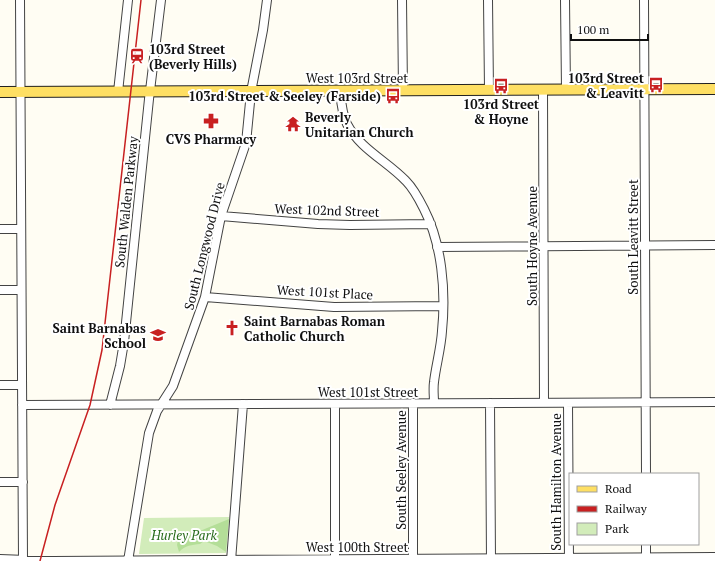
<svg xmlns="http://www.w3.org/2000/svg" width="715" height="561" font-family="'PT Serif',serif">
	<rect width="100%" height="100%" fill="#fffdf3"/>
	<path fill="#d2ecba" d="M229,517L226,553L139,554L144,518Z"/>
	<path fill="#b4de98" d="M229,519L226,552L217,546L204,541L200,544C192,545 185,545 179,552L177,545L178,540Z"/>
	<g fill="none" stroke-linecap="round" stroke-linejoin="round">
		<g stroke="#434343" stroke-width="10">
			<path id="minor" d="M20,0L23,561
				M402,0L403,91
				M488,0L489,90
				M565,0L566,90
				M644,0L646,474
				M543,90L544,403
				M340,91C341,102 342,114 347,124C360,149 387,161 406,181C414,189 419,199 424,209C442,244 446,291 442,331C441,348 436,365 434,382C433,389 434,396 434,403
				M118,92L128,0
				M221,216L318,224L350,225L431,224
				M0,229H21
				M437,247L715,245
				M0,290H21
				M205,297L334,307L443,306
				M0,385H22
				M413,403V561
				M490,403L491,561
				M568,403L569,561
				M335,404V561
				M22,405L715,402
				M110,405L120,366L124,342L149,99L161,0
				M0,482H23
				M646,544V561
				M0,559L52,561L715,557
				M128,561L149,433L157,411L173,386L205,297L221,216L246,143L251,92L263,30L267,0
				M231,561L243,404"/>
		</g>
		<g stroke="#212121" stroke-width="12">
			<path id="major" d="M0,92L715,89"/>
		</g>
		<use href="#minor" stroke="#fff" stroke-width="8"/>
		<use href="#major" stroke="#fedf63" stroke-width="10"/>
		<path stroke="#c82021" stroke-width="1.5" d="M40,561L55,505L90,405L102,350L141,0"/>
	</g>
	<defs>
		<g id="station-bare" transform="scale(1.2)"><path d="M-3-6H3Q5-6 5-4V2Q5 4 3 4L4.5 6H3L1.5 4h-3L-3 6H-4.5L-3 4Q-5 4-5 2V-4Q-5-6-3-6ZM-3.5-4v3h7v-3ZM-3.5 1v1.5H-2V1ZM2 1v1.5H3.5V1Z" fill="#c82021" stroke="#fff" stroke-width="2.5" paint-order="stroke"/></g>
		<g id="bus-bare" transform="scale(1.2)"><path d="M-5-6H5V4H4V6H2V4H-2V6H-4V4H-5ZM-3.5-4V0h7V-4ZM-3.5 1.2v1.5H-2V1.2ZM2 1.2v1.5H3.5V1.2Z" fill="#c82021" stroke="#fff" stroke-width="2.5" paint-order="stroke"/></g>
		<g id="pharmacy-bare" transform="scale(1.2)"><path d="M-2-6h4v4h4v4h-4v4h-4v-4h-4v-4h4Z" fill="#c82021" stroke="#fff" stroke-width="2.5" paint-order="stroke"/></g>
		<g id="temple-bare" transform="scale(1.2)"><path d="M0-6L5-2H3V0L6.5 2.5H4V6H1.5V3h-3V6H-4V2.5H-6.5L-3 0V-2H-5Z" fill="#c82021" stroke="#fff" stroke-width="2.5" paint-order="stroke"/></g>
		<g id="church-bare" transform="scale(1.2)"><path d="M-1.2-6h2.4v3.5h3.3v2.4h-3.3V6h-2.4V-.1h-3.3v-2.4h3.3Z" fill="#c82021" stroke="#fff" stroke-width="2.5" paint-order="stroke"/></g>
		<g id="school-bare" transform="scale(1.2)"><path d="M0-5L7-2L0 1L-7-2ZM-4 1L0 2.5L4 1V4Q0 6-4 4Z" fill="#c82021" stroke="#fff" stroke-width="2.5" paint-order="stroke"/></g>
	</defs>
	<g fill-rule="evenodd">
		<use href="#station-bare" x="137" y="56"/>
		<use href="#bus-bare" x="656" y="85"/>
		<use href="#bus-bare" x="501" y="86"/>
		<use href="#bus-bare" x="393" y="96"/>
		<use href="#pharmacy-bare" x="211" y="121"/>
		<use href="#temple-bare" x="293" y="124"/>
		<use href="#church-bare" x="232" y="328"/>
		<use href="#school-bare" x="158" y="335"/>
	</g>
	<g text-anchor="middle" stroke-width="4" stroke-linejoin="round" paint-order="stroke">
		<g font-size="13" font-weight="bold" fill="#101010" stroke="#fff" text-anchor="start">
			<text x="149" y="54">103rd Street<tspan x="149" dy="15">(Beverly Hills)</tspan></text>
			<text x="644" y="83" text-anchor="end">103rd Street<tspan x="644" dy="15">&amp; Leavitt</tspan></text>
			<text x="381" y="101" text-anchor="end">103rd Street &amp; Seeley (Farside)</text>
			<text x="501" y="109" text-anchor="middle">103rd Street<tspan x="501" dy="15">&amp; Hoyne</tspan></text>
			<text x="305" y="122">Beverly<tspan x="305" dy="15">Unitarian Church</tspan></text>
			<text x="211" y="144" text-anchor="middle">CVS Pharmacy</text>
			<text x="244" y="326">Saint Barnabas Roman<tspan x="244" dy="15">Catholic Church</tspan></text>
			<text x="146" y="333" text-anchor="end">Saint Barnabas<tspan x="146" dy="15">School</tspan></text>
		</g>
		<g font-size="13" fill="#101010" stroke="#fff">
			<text x="357" y="83">West 103rd Street</text>
			<text transform="translate(126 202) rotate(-84)" y="5">South Walden Parkway</text>
			<text transform="translate(327 210) rotate(2)" y="5">West 102nd Street</text>
			<text transform="translate(633 237) rotate(-90)" y="5">South Leavitt Street</text>
			<text transform="translate(204 246) rotate(-76)" y="5">South Longwood Drive</text>
			<text transform="translate(532 246) rotate(-90)" y="5">South Hoyne Avenue</text>
			<text transform="translate(325 292) rotate(3)" y="5">West 101st Place</text>
			<text x="368" y="397">West 101st Street</text>
			<text transform="translate(401 470) rotate(-90)" y="5">South Seeley Avenue</text>
			<text transform="translate(556 482) rotate(-90)" y="5">South Hamilton Avenue</text>
			<text x="357" y="552">West 100th Street</text>
		</g>
		<g font-size="13" font-style="italic" fill="#296c1c" stroke="#fff">
			<text x="184" y="540">Hurley Park</text>
		</g>
	</g>
	<rect x="569" y="473" width="130" height="72" fill="#ffffff" stroke="#9f9f9f"/>
	<rect x="577" y="486" width="20" height="6" fill="#fedf63" stroke="#9f9f9f"/>
	<text x="605" y="493" font-size="12" fill="#101010">Road</text>
	<rect x="577" y="506" width="20" height="6" fill="#c82021" stroke="#9f9f9f"/>
	<text x="605" y="513" font-size="12" fill="#101010">Railway</text>
	<rect x="577" y="523" width="20" height="12" fill="#d2ecba" stroke="#9f9f9f"/>
	<text x="605" y="533" font-size="12" fill="#101010">Park</text>
	<path d="M571 34v6h77v-6" fill="none" stroke="#101010" stroke-width="2"/>
	<text x="577" y="34" font-size="12" fill="#101010" stroke="#ffffff" stroke-width="3" paint-order="stroke">100 m</text>
</svg>
